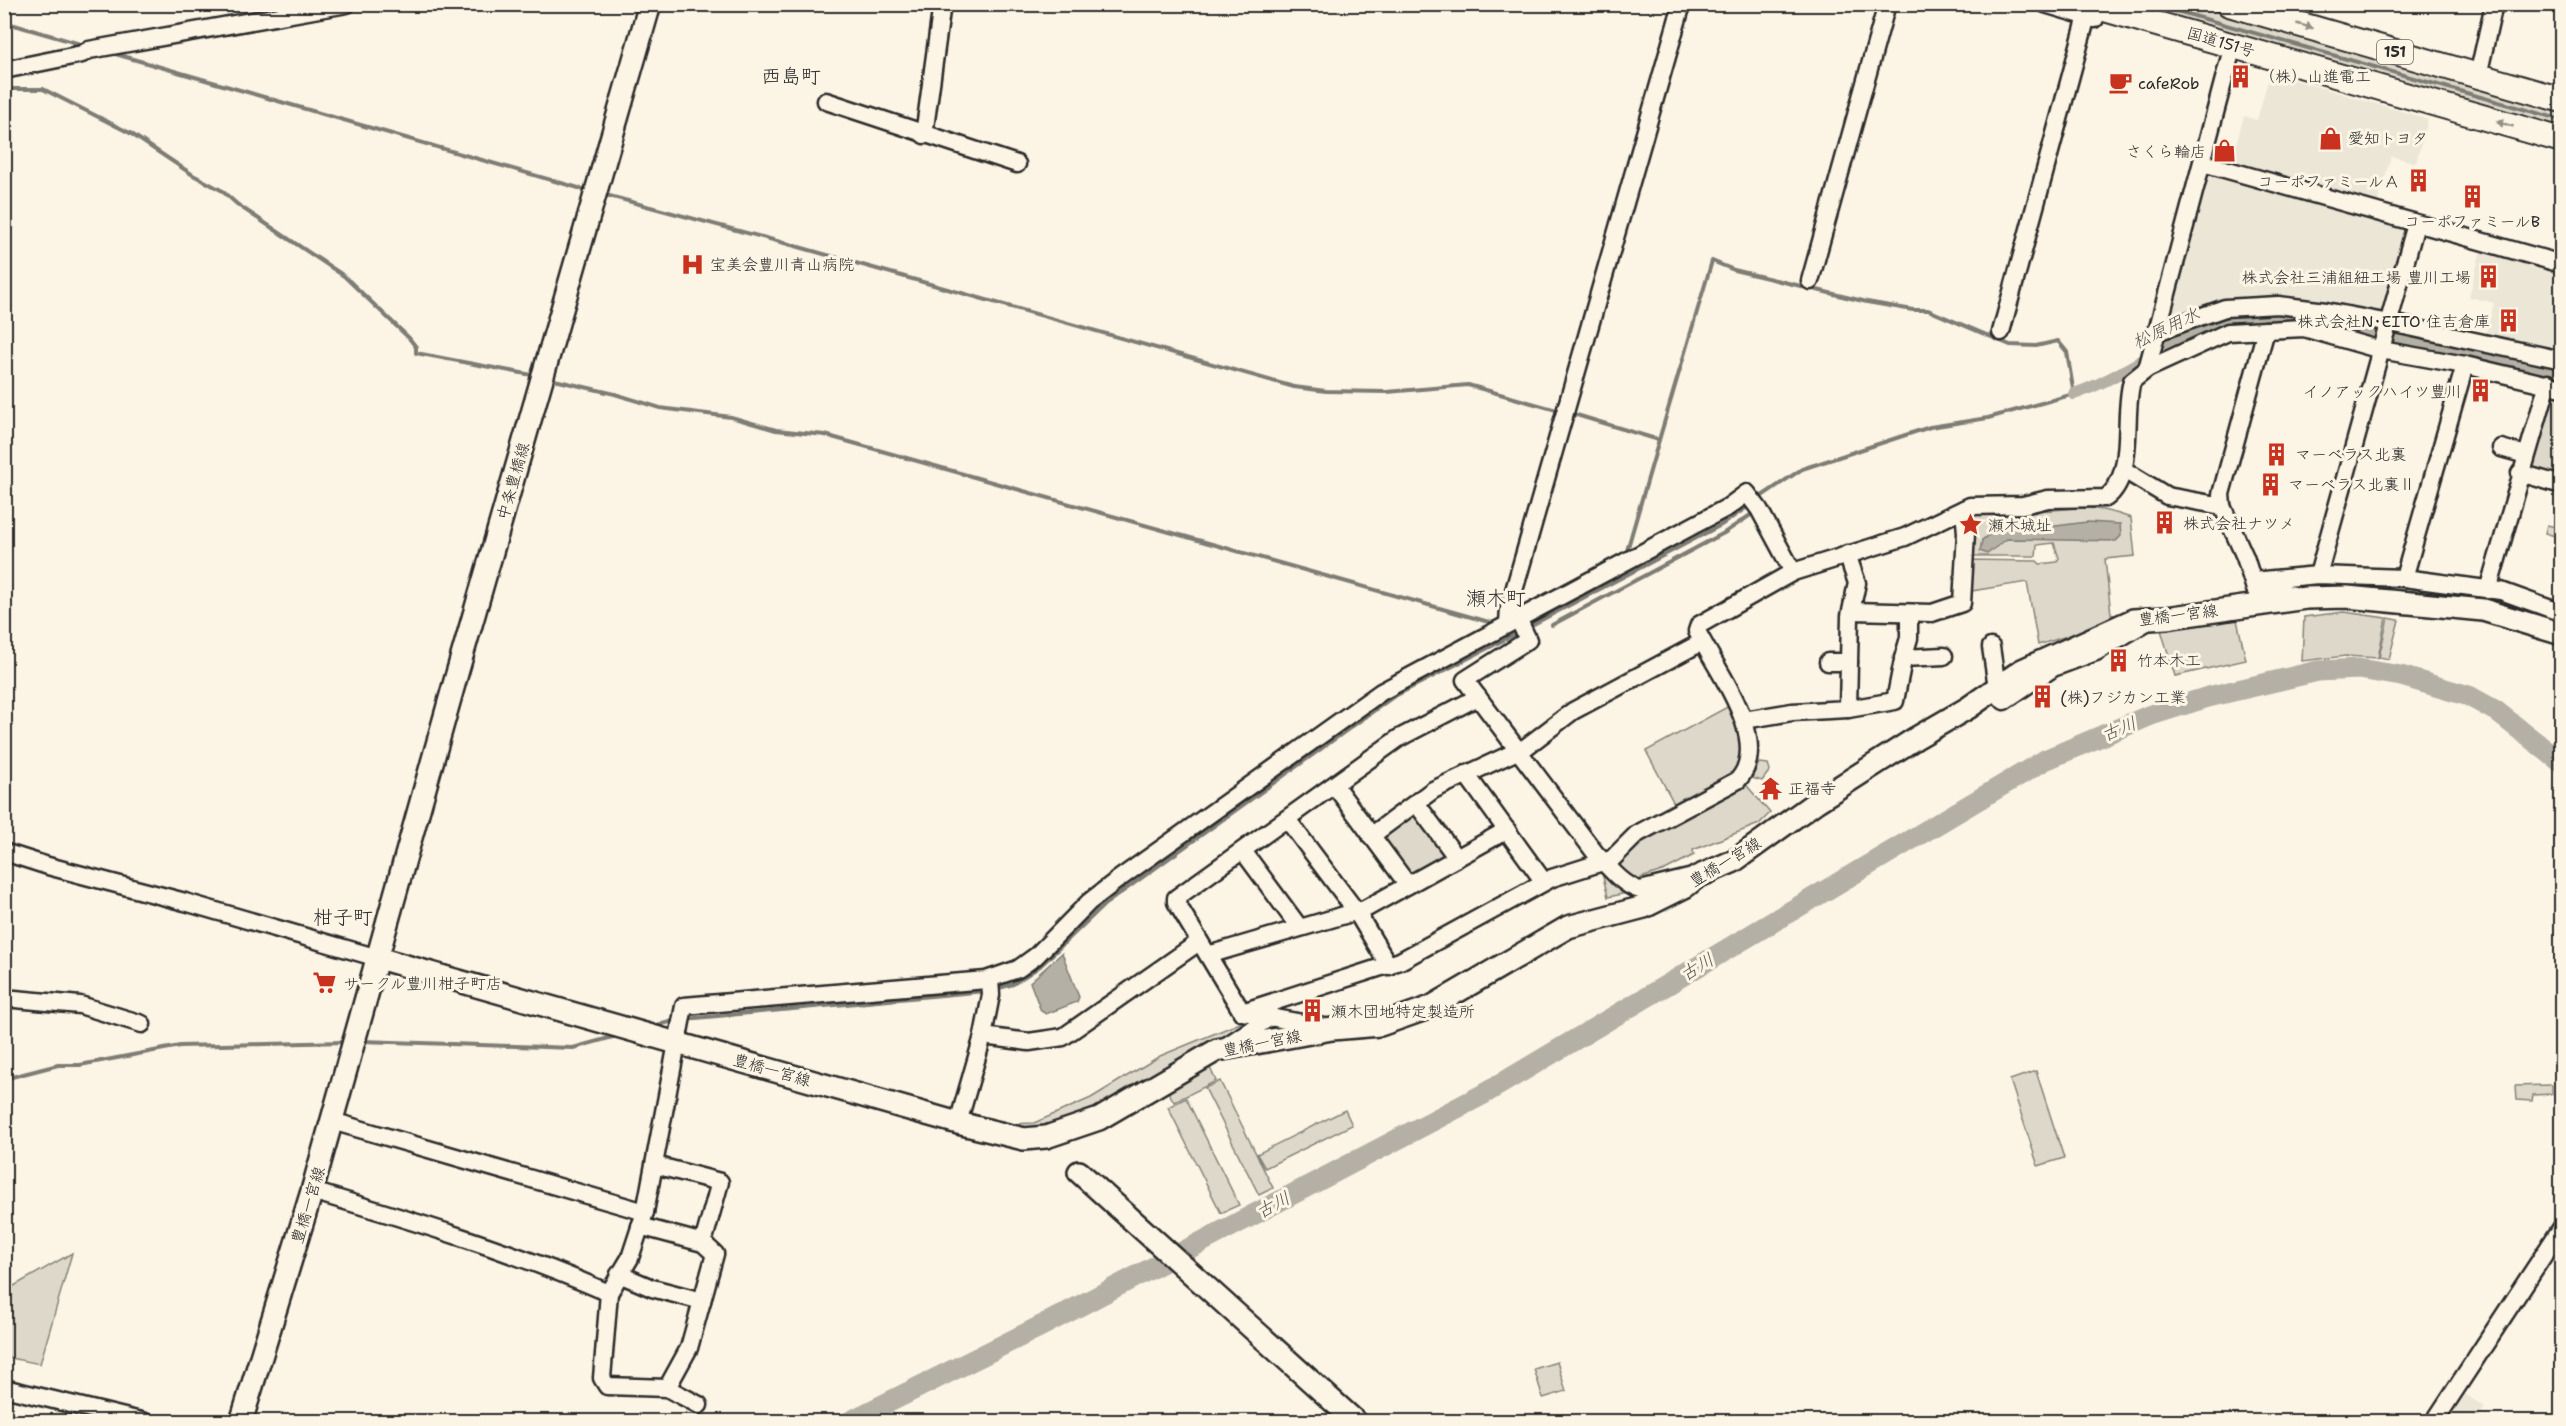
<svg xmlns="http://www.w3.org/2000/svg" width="2566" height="1426" font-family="'Shantell Sans','Klee One',sans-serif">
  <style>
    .built { fill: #ece6d7 }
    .green { fill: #ded8ca; stroke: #84827a; stroke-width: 1.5 }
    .water { fill: #b4b0a5; stroke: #7d7b74; stroke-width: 1.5 }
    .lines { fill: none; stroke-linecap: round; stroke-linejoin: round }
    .stream { stroke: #7d7b74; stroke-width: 4 }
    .canal { stroke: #b4b0a5; stroke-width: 12 }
    .river { stroke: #b4b0a5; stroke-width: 21 }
    .minor-casing { stroke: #2b2b2b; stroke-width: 21 }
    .major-casing { stroke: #2b2b2b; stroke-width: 26 }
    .highway-casing { stroke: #2b2b2b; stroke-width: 28 }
    .minor { stroke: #fcf5e5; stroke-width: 16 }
    .major { stroke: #fcf5e5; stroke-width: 21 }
    .highway { stroke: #fcf5e5; stroke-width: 24 }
    .oneway { fill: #949088 }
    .labels { text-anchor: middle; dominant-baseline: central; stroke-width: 6; stroke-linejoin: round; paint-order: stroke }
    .shield { fill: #fcf5e5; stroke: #6a6863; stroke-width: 1.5 }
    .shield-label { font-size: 15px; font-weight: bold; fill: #2b2b2b }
    .street-label { font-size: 16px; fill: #2b2b2b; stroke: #fcf5e5 }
    .poi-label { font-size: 16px; fill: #2b2b2b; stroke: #fcf5e5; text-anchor: start }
    .water-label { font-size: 18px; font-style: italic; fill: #545350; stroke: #fcf5e5 }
    .quarter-label { font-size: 20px; fill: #2b2b2b; stroke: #fcf5e5 }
  </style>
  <rect width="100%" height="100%" fill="#fcf5e5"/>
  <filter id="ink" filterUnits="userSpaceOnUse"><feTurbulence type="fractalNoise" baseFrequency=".0167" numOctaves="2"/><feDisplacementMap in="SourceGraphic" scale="12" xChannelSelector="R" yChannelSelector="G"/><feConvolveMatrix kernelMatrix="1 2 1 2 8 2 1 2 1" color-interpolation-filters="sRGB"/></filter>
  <g filter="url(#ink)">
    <g class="built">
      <polygon points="2270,73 2428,119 2416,163 2391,156 2377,205 2231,162 2244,116 2257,120"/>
      <polygon points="2211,173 2405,228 2409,234 2382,316 2320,301 2262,297 2226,300 2195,309 2169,323 2165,318 2204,177"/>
      <polygon points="2481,250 2561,272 2561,353 2485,337 2494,303 2469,297"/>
      <polygon points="2463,1393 2485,1407 2477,1421 2444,1422"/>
    </g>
    <g class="green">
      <polygon points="2114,5 2193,5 2561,109 2561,131"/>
      <polygon points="2551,392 2561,395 2561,481 2529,472"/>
      <path d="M 2015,506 C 2041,513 2049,510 2075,508 C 2093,507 2114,512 2131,518 L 2135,556 L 2105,559 L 2111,614 L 2116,616 L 2116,621 L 2038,645 L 2027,582 L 1965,592 L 1966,560 L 2037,561 L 2040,564 L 2057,562 L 2059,558 L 2054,543 L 2037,545 L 2036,556 L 1966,556 L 1968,514 Z"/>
      <polygon points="2547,525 2561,528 2561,538 2545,533"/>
      <polygon points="2344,612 2386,618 2378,658 2346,656 2302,661 2304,617"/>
      <polygon points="2388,618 2399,620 2389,659 2379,657"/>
      <polygon points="2237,620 2246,660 2175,676 2161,630"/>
      <polygon points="1731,705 1741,723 1741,770 1676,807 1646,751"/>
      <polygon points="1759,763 1768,764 1770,770 1762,781 1752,778"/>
      <polygon points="1743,781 1770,813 1759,824 1693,850 1694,855 1665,870 1641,878 1643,883 1638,885 1616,867 1636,840"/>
      <polygon points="1411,813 1420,814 1448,850 1445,860 1414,876 1405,874 1381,842 1382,833"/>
      <polygon points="1601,869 1631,892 1608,897"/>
      <polygon points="1240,1023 1242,1026 1082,1117 1039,1134 966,1116 967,1112 1009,1124 1034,1123 1091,1098 1160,1056"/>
      <polygon points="1206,1059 1216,1081 1174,1102 1164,1084"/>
      <polygon points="2036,1071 2064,1158 2038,1166 2010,1080"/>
      <polygon points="1220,1081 1273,1188 1259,1195 1205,1088"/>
      <polygon points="2552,1085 2552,1094 2533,1095 2532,1101 2516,1100 2515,1086"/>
      <polygon points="1186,1098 1239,1205 1221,1213 1168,1107"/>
      <polygon points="1345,1110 1352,1125 1265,1168 1257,1154"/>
      <polygon points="72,1253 40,1364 5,1357 5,1291"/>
      <polygon points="1557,1362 1566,1391 1543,1398 1534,1369"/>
      <polygon points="630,1416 667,1419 665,1422 582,1421"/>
    </g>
    <g class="water">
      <polygon points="2087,522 2120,524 2121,536 2116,541 2007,539 1987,554 1980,551 1982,540 2002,525 2056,526"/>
      <polygon points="1062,953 1079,997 1077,1002 1046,1014 1041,1011 1030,982"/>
    </g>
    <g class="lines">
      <g class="stream">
        <polyline points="2152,4 2562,120"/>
        <polyline points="4,22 87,46"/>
        <polyline points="112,53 589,191"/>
        <polyline points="4,89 43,89 130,133 193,175 221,190 238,205 344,276 409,338 416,347 416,353 537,376"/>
        <polyline points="602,194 799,247 1294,387 1326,391 1387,392 1468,385 1560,411"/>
        <polyline points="550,379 615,394 660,408 731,417 776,430 825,435 1496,624"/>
        <polyline points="1570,413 1659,440 1712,261 1734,270 1867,302 1913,310 1928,310 2010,345 2036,346 2058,341 2067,352 2074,394 1988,418 1930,427 1802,469 1756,500"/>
        <polyline points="1626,554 1659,440"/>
        <polyline points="1552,625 1724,533 1752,514"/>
        <polyline points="1528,627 1721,525 1750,505"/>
        <polyline points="996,989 1013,984 1040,966 1104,905 1393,697 1519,632"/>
        <polyline points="685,1019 985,991"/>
        <polyline points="650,1027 678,1020"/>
        <polyline points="362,1041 573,1048 620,1035"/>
        <polyline points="4,1079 58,1065 80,1065 180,1046 345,1042"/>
      </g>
      <path class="canal" d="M 2074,394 C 2127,376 2171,336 2226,321 C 2281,307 2343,329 2397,340 C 2452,353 2507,365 2562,377"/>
      <polyline class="river" points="849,1422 1045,1324 1482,1095 2045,760 2151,715 2208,697 2318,671 2359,669 2401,676 2469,696 2496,711 2562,763"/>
      <defs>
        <g id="minor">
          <polyline points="2045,4 2095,19"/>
          <polyline points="4,70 82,54 89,50 347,4"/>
          <polyline points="2478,76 2494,4"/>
          <polyline points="826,101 1017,164"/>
          <polyline points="924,135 942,4"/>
          <polyline points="2203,163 2562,264"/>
          <polyline points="1810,281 1887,4"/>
          <polyline points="2001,332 2087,16"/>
          <polyline points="2154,333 2225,308 2278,305 2326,311 2400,325 2562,360"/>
          <polyline points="2147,369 2233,45"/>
          <polyline points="2501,448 2526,455"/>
          <polyline points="2124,470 2167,496 2222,506 2245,557 2255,589 2294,595"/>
          <polyline points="2520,473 2562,485"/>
          <polyline points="2222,506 2221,494 2266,330"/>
          <polyline points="2318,575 2416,224"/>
          <polyline points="2404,578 2465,365"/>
          <polyline points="2253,581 2318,575 2404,578 2501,591 2562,613"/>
          <polyline points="2488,590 2548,383"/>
          <polyline points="1852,611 1932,613 1962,603 1966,533 1964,509"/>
          <path d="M 1518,618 L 1528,640 L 1465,680 L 1596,854 C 1608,866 1623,886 1640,890 L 1693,877"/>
          <polyline points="1508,623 1509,608 1682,4"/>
          <polyline points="1991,647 1998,694 2004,701 2053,668 2096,652 2150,620"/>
          <polyline points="1903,658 1944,656"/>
          <polyline points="1828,662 1849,662"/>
          <polyline points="1848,709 1895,701 1904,655 1909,638 1909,614"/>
          <polyline points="1744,720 1792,712 1848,709 1850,616 1857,583 1847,554"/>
          <polyline points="1466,774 1544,882"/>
          <polyline points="1335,786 1408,885"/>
          <polyline points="1416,803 1457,858"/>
          <polyline points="1287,819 1356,911 1389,966"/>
          <polyline points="1371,836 1433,790 1526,747 1573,711 1702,642"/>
          <polyline points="1243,851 1299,927"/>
          <polyline points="4,852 48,866 185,902 378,958"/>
          <polyline points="1208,955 1365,909 1507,830"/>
          <polyline points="4,998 80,1005 142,1024"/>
          <path d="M 1242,1012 L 1400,961 L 1552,878 L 1612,859 L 1637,834 L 1738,780 C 1773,741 1715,669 1697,631 L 1699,625 L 1793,572 L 1905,537 L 1970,506 L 2023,505 L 2048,499 L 2106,498 C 2137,474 2122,415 2132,381 L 2147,369 L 2228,332 L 2304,328 L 2381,350 L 2465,365 L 2562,388"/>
          <polyline points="1325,1027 1242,1012 1176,902 1176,898 1399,738 1478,697"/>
          <polyline points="983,1036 1029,1042 1063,1037 1199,942"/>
          <polyline points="1226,1046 1272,1016"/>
          <polyline points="332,1121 645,1212"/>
          <polyline points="958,1123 983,1036 991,995 990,979"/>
          <polyline points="655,1165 720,1182 703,1243"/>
          <path d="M 312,1191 C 413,1221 513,1251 609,1293"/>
          <polyline points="640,1226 703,1243 715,1254 689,1348 667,1388"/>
          <polyline points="619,1274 652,1288 702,1301"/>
          <polyline points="4,1388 145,1422"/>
          <polyline points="699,1405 667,1388 607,1386 602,1378 609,1293 630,1258 645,1212 684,1006 986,980 1018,969 1036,956 1089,902 1116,881 1381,692 1728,507 1747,493 1759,509 1793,572"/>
          <polyline points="2434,1422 2562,1227"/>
        </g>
        <g id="major">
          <polyline points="378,958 958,1123 1024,1139 1046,1137 1099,1119 1217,1050 1332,1029 1380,1025 1431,1007 1568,927 1644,907 1686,886 1697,877 1734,861 1816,802 1916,738 1968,708 2022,670 2133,620 2166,618 2306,598 2347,597 2483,610 2562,634"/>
          <polyline points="1079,1172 1356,1422"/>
          <polyline points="241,1422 312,1191 458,670 650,4"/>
        </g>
        <g id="highway">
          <polyline points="2087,4 2562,140"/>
          <polyline points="2229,4 2562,100"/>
        </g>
      </defs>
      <use href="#minor" class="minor-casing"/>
      <use href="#major" class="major-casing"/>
      <use href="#highway" class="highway-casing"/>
      <use href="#minor" class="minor"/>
      <use href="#major" class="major"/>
      <use href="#highway" class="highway"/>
    </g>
    <defs><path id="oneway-solid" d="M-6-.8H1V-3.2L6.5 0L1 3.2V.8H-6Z" transform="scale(1.5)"/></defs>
    <g class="oneway">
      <use href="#oneway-solid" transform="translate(2305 26) rotate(16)"/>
      <use href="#oneway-solid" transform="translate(2505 124) rotate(-164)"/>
    </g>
  </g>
  <defs>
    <symbol id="building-bare" viewBox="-9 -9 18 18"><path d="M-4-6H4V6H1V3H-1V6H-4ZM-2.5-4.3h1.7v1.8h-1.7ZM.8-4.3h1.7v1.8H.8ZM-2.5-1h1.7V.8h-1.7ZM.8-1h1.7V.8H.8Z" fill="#c8321e" stroke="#fcf5e5" stroke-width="2.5" paint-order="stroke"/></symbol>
    <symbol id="cafe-bare" viewBox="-9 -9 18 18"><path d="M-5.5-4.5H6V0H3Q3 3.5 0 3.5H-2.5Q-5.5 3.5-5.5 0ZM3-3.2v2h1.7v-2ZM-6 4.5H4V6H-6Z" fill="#c8321e" stroke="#fcf5e5" stroke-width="2.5" paint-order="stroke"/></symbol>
    <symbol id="shop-bare" viewBox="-9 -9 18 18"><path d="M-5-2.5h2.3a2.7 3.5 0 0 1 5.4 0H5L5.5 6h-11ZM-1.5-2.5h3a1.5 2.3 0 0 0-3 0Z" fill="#c8321e" stroke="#fcf5e5" stroke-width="2.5" paint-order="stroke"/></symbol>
    <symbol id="hospital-bare" viewBox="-9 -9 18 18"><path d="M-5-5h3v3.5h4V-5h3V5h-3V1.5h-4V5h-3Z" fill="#c8321e" stroke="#fcf5e5" stroke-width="2.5" paint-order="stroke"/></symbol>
    <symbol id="sight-bare" viewBox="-9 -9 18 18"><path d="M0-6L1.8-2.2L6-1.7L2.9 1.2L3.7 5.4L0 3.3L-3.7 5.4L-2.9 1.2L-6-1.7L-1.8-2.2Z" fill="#c8321e" stroke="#fcf5e5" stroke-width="2.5" paint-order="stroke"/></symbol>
    <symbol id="temple-bare" viewBox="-9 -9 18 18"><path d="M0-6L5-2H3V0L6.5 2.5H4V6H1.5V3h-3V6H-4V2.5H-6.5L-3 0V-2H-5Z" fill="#c8321e" stroke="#fcf5e5" stroke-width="2.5" paint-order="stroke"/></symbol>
    <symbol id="supermarket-bare" viewBox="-9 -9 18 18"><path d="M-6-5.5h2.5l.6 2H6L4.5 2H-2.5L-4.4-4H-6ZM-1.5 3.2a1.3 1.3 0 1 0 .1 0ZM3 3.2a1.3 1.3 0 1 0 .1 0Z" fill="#c8321e" stroke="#fcf5e5" stroke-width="2.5" paint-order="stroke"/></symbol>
  </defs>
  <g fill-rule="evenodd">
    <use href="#building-bare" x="2224" y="60" width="33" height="33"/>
    <use href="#cafe-bare" x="2104" y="66" width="33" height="33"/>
    <use href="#shop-bare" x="2314" y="122" width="33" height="33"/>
    <use href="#shop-bare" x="2208" y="134" width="33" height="33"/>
    <use href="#building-bare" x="2402" y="164" width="33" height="33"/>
    <use href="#building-bare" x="2456" y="180" width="33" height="33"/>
    <use href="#hospital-bare" x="676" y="248" width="33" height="33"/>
    <use href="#building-bare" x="2472" y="260" width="33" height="33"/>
    <use href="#building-bare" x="2492" y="304" width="33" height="33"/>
    <use href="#building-bare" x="2464" y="374" width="33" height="33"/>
    <use href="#building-bare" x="2260" y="438" width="33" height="33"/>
    <use href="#building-bare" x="2254" y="468" width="33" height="33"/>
    <use href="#building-bare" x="2148" y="506" width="33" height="33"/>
    <use href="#sight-bare" x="1954" y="508" width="33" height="33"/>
    <use href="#building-bare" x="2102" y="644" width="33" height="33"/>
    <use href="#building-bare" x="2026" y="680" width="33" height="33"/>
    <use href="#temple-bare" x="1754" y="772" width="33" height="33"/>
    <use href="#supermarket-bare" x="308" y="966" width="33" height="33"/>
    <use href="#building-bare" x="1296" y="994" width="33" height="33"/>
  </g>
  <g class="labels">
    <rect class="shield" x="2377" y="40" width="36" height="24" rx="4.5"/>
    <g class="shield-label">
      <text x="2395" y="52">151</text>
    </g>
    <g class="street-label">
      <text transform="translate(2221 42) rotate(16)">国道151号</text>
      <text transform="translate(513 481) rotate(-74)">中条豊橋線</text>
      <text transform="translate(2178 615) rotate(-7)">豊橋一宮線</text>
      <text transform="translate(1725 862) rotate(-31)">豊橋一宮線</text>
      <text transform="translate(1262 1043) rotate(-11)">豊橋一宮線</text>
      <text transform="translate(772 1070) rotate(16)">豊橋一宮線</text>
      <text transform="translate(308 1205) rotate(-73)">豊橋一宮線</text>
    </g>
    <g class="poi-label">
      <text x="2259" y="76">（株）山進電工</text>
      <text x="2138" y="83">cafeRob</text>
      <text x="2348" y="138">愛知トヨタ</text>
      <text x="2206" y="151" text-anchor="end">さくら輪店</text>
      <text x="2400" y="181" text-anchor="end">コーポファミールＡ</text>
      <text x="2472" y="221" text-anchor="middle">コーポファミールB</text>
      <text x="710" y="264">宝美会豊川青山病院</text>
      <text x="2471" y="277" text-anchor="end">株式会社三浦組紐工場 豊川工場</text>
      <text x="2490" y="321" text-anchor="end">株式会社N･EITO 住吉倉庫</text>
      <text x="2462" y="391" text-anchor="end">イノアックハイツ豊川</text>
      <text x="2295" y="454">マーベラス北裏</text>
      <text x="2288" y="484">マーベラス北裏Ⅱ</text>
      <text x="2183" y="523">株式会社ナツメ</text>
      <text x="1988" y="525">瀬木城址</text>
      <text x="2137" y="660">竹本木工</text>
      <text x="2060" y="697">(株)フジカン工業</text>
      <text x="1788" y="788">正福寺</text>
      <text x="343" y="983">サークル豊川柑子町店</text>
      <text x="1331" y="1011">瀬木団地特定製造所</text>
    </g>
    <g class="water-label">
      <text transform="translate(2166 328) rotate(-25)">松原用水</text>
      <text transform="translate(2119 729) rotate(-22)">古川</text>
      <text transform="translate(1697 967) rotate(-31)">古川</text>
      <text transform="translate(1273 1205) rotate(-28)">古川</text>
    </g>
    <g class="quarter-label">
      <text x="791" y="76">西島町</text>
      <text x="1496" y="598">瀬木町</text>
      <text x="343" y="917">柑子町</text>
    </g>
  </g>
  <rect width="2566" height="1426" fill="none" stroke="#fcf5e5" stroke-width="24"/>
  <rect x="12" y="12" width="2542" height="1402" fill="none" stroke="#2b2b2b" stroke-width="2" filter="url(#ink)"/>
</svg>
